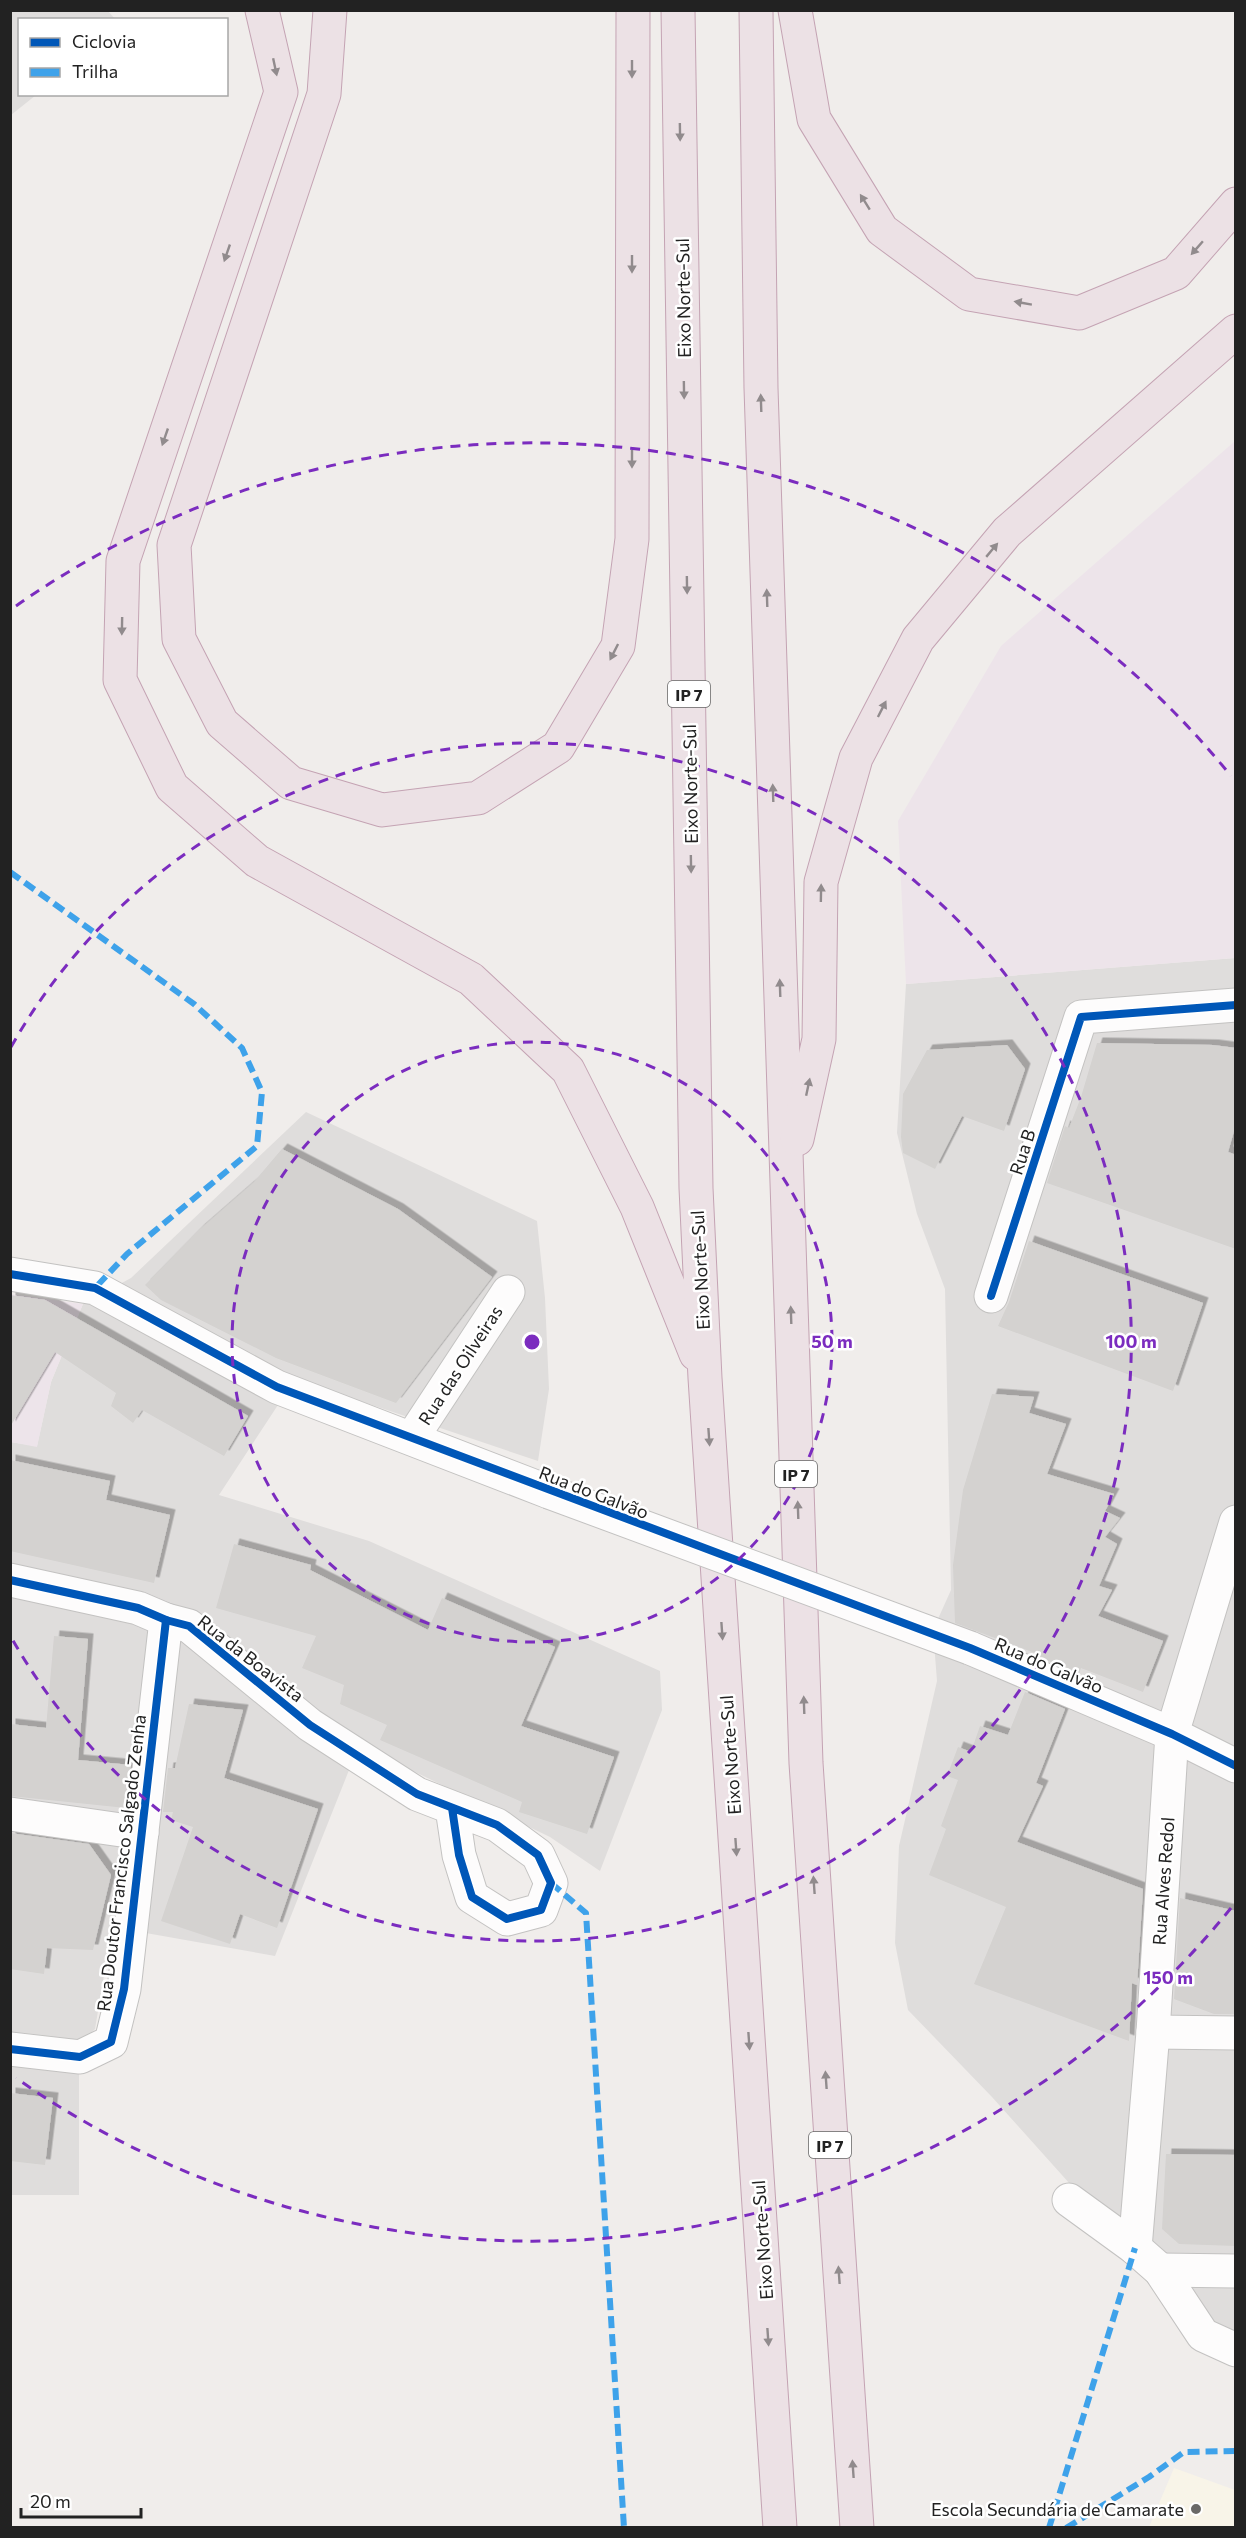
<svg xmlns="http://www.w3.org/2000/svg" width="1246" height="2538" font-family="Commissioner,sans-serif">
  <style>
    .residential { fill: #dfdddc }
    .industrial { fill: #ede4ea }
    .education { fill: #f8f4e8 }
    .building { fill: #d4d2d0; filter: url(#shadow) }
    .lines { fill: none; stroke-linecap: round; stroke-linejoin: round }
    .street-casing { stroke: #c3c2c1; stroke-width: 35 }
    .highway-casing { stroke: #c4a3b3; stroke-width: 35 }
    .street { stroke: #fdfcfc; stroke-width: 33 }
    .highway { stroke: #ece1e5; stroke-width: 33 }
    .street-bridge-casing { stroke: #c3c2c1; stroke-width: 35; stroke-linecap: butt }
    .street-bridge { stroke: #fdfcfc; stroke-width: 33 }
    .quiet { stroke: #3ea2ea; stroke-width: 6; stroke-dasharray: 12 6; stroke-linecap: butt }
    .cycleway-casing { stroke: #fff; stroke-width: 11 }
    .cycleway { stroke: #0057b8; stroke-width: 8 }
    .oneway { fill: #918b8d }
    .ring { fill: none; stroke: #7b2cbf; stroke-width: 3; stroke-dasharray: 10 8 }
    .poi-dot { fill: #6a6968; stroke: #fff; stroke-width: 2 }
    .labels { text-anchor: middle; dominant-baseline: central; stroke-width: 5; stroke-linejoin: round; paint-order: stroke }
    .shield { fill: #fff; stroke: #646464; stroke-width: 1.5 }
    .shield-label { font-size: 16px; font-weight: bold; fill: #222 }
    .street-label { font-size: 18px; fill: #222; stroke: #fff }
    .poi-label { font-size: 18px; fill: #222; stroke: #fff; text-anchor: end }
    .centre { fill: #7b2cbf; stroke: #fff; stroke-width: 3 }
    .ring-label { font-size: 18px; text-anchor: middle; font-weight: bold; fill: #7b2cbf; stroke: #fff; stroke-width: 5; stroke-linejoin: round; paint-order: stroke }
  </style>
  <defs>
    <filter id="shadow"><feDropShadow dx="5.5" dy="-5.5" stdDeviation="0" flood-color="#0004"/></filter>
  </defs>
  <rect width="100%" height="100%" fill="#f0edeb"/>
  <g class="residential">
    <polygon points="11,10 108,11 115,19 20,20 20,94 36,95 11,115"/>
    <polygon points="1235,958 1235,2346 1200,2329 992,2097 908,2010 895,1943 899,1846 937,1681 933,1630 951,1590 945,1289 917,1214 897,1133 906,984"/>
    <polygon points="306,1112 537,1221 545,1298 549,1389 538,1461 295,1379 219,1495 369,1541 660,1671 662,1710 600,1871 550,1837 359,1745 275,1956 112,1927 95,2029 79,2046 79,2195 11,2195 10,1442 37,1446 51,1382 83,1304 131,1278"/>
  </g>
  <g class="industrial">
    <polygon points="1235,441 1235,958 906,984 898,821 1001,646"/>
    <polygon points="10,1294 83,1304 51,1382 37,1447 11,1442"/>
  </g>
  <polygon class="education" points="1174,2468 1235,2490 1235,2527 1149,2527"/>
  <g class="building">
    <polygon points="1097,1043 1213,1045 1236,1048 1236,1124 1228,1152 1236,1155 1236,1249 1047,1183 1065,1126 1069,1128 1081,1097"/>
    <polygon points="1007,1045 1025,1069 1004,1131 962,1116 935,1169 903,1153 901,1137 903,1094 927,1050"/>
    <polygon points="282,1149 398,1209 492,1277 396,1403 276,1358 161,1300 145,1285 199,1230 254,1182"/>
    <polygon points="1029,1241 1203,1303 1173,1391 998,1326 1009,1302"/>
    <polygon points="10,1295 45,1300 248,1416 224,1456 142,1410 133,1423 111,1406 116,1393 55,1352 10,1427"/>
    <polygon points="992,1394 1034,1397 1029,1413 1066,1424 1047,1474 1114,1494 1105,1511 1120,1518 1105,1537 1117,1544 1099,1586 1112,1590 1098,1616 1163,1641 1143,1692 1081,1668 1079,1674 1039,1657 1040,1655 955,1623 953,1565 963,1490"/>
    <polygon points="10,1460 110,1481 106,1500 170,1515 154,1583 10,1551"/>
    <polygon points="234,1544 311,1565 310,1570 428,1630 442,1598 555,1647 521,1726 614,1757 587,1834 519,1812 522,1802 380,1740 387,1725 340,1704 344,1685 302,1668 316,1636 216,1608"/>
    <polygon points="54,1636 88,1639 78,1760 131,1765 126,1808 10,1796 10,1724 46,1728"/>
    <polygon points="1025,1692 1065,1709 1036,1783 1043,1786 1017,1842 1143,1889 1137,1985 1132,1983 1129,2041 974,1984 1006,1907 929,1875 946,1829 941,1826 958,1780 947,1776 958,1747 971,1752 980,1726 1008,1735"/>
    <polygon points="189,1704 243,1710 224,1778 318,1809 277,1928 240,1914 230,1944 161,1921 193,1827 171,1820 173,1812 163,1812 168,1768 175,1768"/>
    <polygon points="10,1833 89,1844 111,1875 93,1950 47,1948 44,1974 10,1969"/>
    <polygon points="1180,1898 1236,1911 1236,2014 1214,2014 1174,1999"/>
    <polygon points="10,2093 53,2098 45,2165 10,2161"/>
    <polygon points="1166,2154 1236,2155 1236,2246 1179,2244 1162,2229"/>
  </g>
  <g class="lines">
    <defs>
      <g id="street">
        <polyline points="10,1274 95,1288 277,1387 549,1492"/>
        <polyline points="991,1296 1081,1017 1236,1005"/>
        <polyline points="412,1438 508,1292"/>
        <polyline points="10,1580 138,1608 166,1620 189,1626 310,1725 417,1794 497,1825 538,1855 551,1883 541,1910 507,1919 472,1897 459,1855 452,1808"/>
        <polyline points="970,1648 1172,1734 1236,1766"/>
        <polyline points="10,1814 142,1833"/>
        <polyline points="1153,2032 1236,2033"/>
        <polyline points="10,2049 80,2057 111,2042 124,1989 166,1620"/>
        <polyline points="1069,2200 1135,2248 1160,2270 1203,2335 1236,2350"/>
        <polyline points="1135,2248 1153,2032 1172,1734 1236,1522"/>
        <polyline points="1160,2270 1236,2271"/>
      </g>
      <g id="highway">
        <polyline points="262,10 281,92 123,561 120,680 172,787 257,861 471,979 568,1070 637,1207 696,1354"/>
        <polyline points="330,10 324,94 174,545 179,639 222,723 291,783 382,810 478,798 558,747 618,646 632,539 633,10"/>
        <polyline points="678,10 696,1188 705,1378 780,2528"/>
        <polyline points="756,10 761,388 806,1763 857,2528"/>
        <polyline points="795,10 814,119 882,230 969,294 1079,313 1176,273 1236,204"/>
        <polyline points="797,1139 819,1039 821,882 856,758 918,639 1007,532 1236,331"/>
      </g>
    </defs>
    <use href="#street" class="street-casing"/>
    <use href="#highway" class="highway-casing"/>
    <use href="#street" class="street"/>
    <use href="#highway" class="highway"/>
    <defs>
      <polyline id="street-bridge" points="549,1492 970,1648"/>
    </defs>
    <use href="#street-bridge" class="street-bridge-casing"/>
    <use href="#street-bridge" class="street-bridge"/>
    <g class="quiet">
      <polyline points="10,872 194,1004 242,1048 262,1092 257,1146 127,1254 95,1288"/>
      <polyline points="551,1883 586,1913 624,2528"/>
      <polyline points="1049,2528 1135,2248"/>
      <polyline points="1066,2528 1149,2477 1184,2452 1236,2451"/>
    </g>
    <defs>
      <g id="cycleway">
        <polyline points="10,1274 95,1288 277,1387 970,1648 1172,1734 1236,1766"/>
        <polyline points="991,1296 1081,1017 1236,1005"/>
        <polyline points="10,1580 138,1608 166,1620 189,1626 310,1725 417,1794 497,1825 538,1855 551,1883 541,1910 507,1919 472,1897 459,1855 452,1808"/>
        <polyline points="10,2049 80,2057 111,2042 124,1989 166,1620"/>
      </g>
    </defs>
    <use href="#cycleway" class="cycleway-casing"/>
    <use href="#cycleway" class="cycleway"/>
  </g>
  <defs><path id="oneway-solid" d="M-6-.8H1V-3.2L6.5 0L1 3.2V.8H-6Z" transform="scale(1.5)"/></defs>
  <g class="oneway">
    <use href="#oneway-solid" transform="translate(275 67) rotate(78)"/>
    <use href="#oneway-solid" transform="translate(632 69) rotate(90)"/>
    <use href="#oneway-solid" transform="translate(680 132) rotate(89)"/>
    <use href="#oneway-solid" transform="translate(865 202) rotate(-122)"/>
    <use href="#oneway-solid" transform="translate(1197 248) rotate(131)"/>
    <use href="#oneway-solid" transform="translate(227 253) rotate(109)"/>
    <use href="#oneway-solid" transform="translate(632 264) rotate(90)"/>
    <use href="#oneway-solid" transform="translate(1023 303) rotate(-170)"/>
    <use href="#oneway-solid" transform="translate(684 390) rotate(89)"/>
    <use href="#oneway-solid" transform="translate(761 403) rotate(-92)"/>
    <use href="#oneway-solid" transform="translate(165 437) rotate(109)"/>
    <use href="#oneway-solid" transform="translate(632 459) rotate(90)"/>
    <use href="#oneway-solid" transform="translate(992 550) rotate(-50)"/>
    <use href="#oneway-solid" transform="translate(687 585) rotate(89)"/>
    <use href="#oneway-solid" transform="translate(767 598) rotate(-92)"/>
    <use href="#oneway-solid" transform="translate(122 626) rotate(91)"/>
    <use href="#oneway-solid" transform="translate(614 652) rotate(117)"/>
    <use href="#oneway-solid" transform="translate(882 709) rotate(-63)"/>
    <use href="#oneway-solid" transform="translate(773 793) rotate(-92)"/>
    <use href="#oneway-solid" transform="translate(691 864) rotate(89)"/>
    <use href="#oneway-solid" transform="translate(821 893) rotate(-89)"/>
    <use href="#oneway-solid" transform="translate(780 988) rotate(-92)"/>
    <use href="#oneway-solid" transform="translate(808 1087) rotate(-78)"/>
    <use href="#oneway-solid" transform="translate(791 1315) rotate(-92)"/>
    <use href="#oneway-solid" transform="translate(709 1437) rotate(86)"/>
    <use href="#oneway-solid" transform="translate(798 1510) rotate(-92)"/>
    <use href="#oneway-solid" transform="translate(722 1631) rotate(86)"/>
    <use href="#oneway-solid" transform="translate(804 1705) rotate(-92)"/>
    <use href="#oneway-solid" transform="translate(736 1847) rotate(86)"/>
    <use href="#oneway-solid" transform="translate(814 1885) rotate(-94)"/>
    <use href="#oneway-solid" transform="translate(749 2041) rotate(86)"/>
    <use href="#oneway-solid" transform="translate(826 2080) rotate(-94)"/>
    <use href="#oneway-solid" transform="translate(839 2275) rotate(-94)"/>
    <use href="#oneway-solid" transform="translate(768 2337) rotate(86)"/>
    <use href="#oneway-solid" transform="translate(853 2469) rotate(-94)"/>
  </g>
  <g class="ring">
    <circle cx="532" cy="1342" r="300"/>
    <path d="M11 1047A599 599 0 1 1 11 1637"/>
    <path d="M1231 1908A899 899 0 0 1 16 2078M16 606A899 899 0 0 1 1231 776"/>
  </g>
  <circle class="poi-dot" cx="1196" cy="2509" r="6"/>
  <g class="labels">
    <g class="shield">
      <rect x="668" y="681" width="42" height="26" rx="4.5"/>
      <rect x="775" y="1461" width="42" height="26" rx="4.5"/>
      <rect x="809" y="2132" width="42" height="26" rx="4.5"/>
    </g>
    <g class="shield-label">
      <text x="689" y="694">IP 7</text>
      <text x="796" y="1474">IP 7</text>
      <text x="830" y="2145">IP 7</text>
    </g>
    <g class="street-label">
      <text transform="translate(683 298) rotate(-91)">Eixo Norte-Sul</text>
      <text transform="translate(690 784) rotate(-91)">Eixo Norte-Sul</text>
      <text transform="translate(1022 1152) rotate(-72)">Rua B</text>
      <text transform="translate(700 1270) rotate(-93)">Eixo Norte-Sul</text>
      <text transform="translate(460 1365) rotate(-57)">Rua das Oilveiras</text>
      <text transform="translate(594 1492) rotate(21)">Rua do Galvão</text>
      <text transform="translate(251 1658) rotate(38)">Rua da Boavista</text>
      <text transform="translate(1049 1665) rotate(23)">Rua do Galvão</text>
      <text transform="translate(730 1755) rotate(-94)">Eixo Norte-Sul</text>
      <text transform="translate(121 1863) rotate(-83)">Rua Doutor Francisco Salgado Zenha</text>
      <text transform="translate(1163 1881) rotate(-86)">Rua Alves Redol</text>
      <text transform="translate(762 2240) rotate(-94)">Eixo Norte-Sul</text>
    </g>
    <g class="poi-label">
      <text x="1184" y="2509">Escola Secundária de Camarate</text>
    </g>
  </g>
  <circle cx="532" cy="1342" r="9" class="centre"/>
  <g class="ring-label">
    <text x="832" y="1348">50 m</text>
    <text x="1131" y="1348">100 m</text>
    <text x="1168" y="1984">150 m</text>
  </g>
  <rect width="1246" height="2538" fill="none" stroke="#222222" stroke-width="24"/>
  <rect x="18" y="18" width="210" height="78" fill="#ffffff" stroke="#a7a7a7" stroke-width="1.5"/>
  <rect x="30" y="38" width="30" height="9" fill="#0057b8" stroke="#a7a7a7" stroke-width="1.5"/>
  <text x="72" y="48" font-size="18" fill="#222222">Ciclovia</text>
  <rect x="30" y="68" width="30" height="9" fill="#3ea2ea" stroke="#a7a7a7" stroke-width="1.5"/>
  <text x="72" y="78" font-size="18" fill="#222222">Trilha</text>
  <path d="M21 2508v9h120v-9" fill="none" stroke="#222222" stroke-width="3"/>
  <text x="30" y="2508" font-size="18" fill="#222222" stroke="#ffffff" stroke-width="4.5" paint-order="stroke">20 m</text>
</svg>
